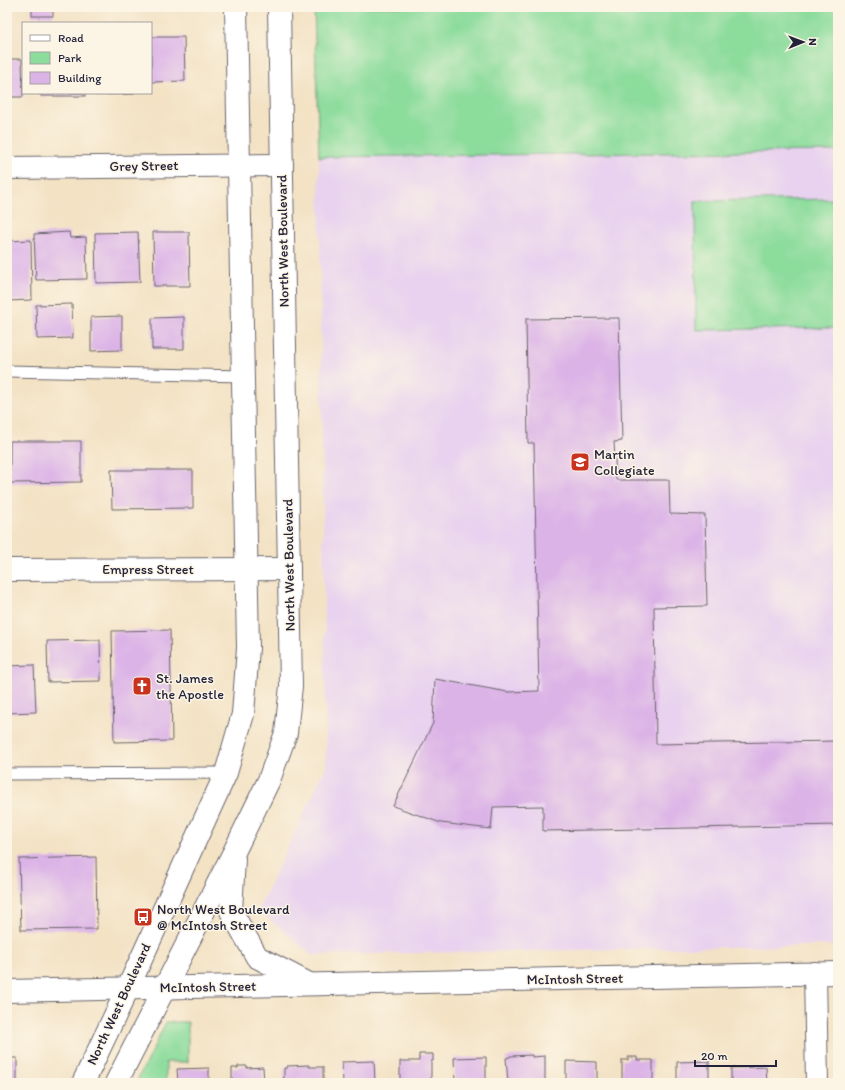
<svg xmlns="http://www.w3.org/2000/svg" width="845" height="1090" font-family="Itim,sans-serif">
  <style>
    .built { fill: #e8d2ef }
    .green { fill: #8cdc9c; stroke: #577f6c }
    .building { fill: #dbb3e7 }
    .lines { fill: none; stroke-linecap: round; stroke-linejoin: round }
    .lane-casing { stroke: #6b656b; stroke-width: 13 }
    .street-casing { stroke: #6b656b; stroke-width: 24 }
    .lane { stroke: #fff; stroke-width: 11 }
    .street { stroke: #fff; stroke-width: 22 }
    .labels { text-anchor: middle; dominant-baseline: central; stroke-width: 3; stroke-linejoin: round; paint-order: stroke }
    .street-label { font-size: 14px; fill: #22223b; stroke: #fcf5e5 }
    .poi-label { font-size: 14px; fill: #22223b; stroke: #fcf5e5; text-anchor: start }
  </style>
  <rect width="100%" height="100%" fill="#fcf5e5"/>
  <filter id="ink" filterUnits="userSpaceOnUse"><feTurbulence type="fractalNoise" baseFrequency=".025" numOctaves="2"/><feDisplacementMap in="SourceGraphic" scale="8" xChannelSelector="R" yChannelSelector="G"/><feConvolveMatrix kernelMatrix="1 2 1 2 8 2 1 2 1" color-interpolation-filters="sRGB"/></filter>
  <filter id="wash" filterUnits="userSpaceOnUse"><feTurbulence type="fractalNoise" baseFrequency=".012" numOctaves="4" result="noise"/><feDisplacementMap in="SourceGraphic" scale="16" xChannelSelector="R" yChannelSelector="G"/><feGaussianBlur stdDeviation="0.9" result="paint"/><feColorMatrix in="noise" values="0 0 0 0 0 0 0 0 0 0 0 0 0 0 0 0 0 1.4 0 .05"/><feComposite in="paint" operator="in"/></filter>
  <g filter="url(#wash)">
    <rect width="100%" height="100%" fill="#f3e2c4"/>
    <polygon class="built" points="838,151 838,945 312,955 258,910 326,767 319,157"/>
    <g class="green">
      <polygon points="314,7 838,7 838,151 319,157"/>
      <polygon points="838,199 838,328 696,330 695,201"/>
      <polygon points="166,1022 188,1022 188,1062 166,1062 166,1083 136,1083"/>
    </g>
    <g id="blocks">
      <g class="building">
        <rect x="32" y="7" width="21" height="9"/>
        <polygon points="151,37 184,37 185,81 151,82"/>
        <polygon points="7,59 22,59 23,97 7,97"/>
        <rect x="41" y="93" width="44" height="3"/>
        <polygon points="95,93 134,93 134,94 95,95"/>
        <polygon points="69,232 70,238 86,237 87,279 36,280 34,234"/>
        <polygon points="138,232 140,282 96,283 95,233"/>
        <polygon points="153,232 189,232 190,286 154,286"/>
        <polygon points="31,240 32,300 7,301 7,241"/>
        <polygon points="72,304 73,338 37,339 36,305"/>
        <polygon points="122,316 122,350 91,351 91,317"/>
        <polygon points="184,317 184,349 152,349 152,318"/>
        <polygon points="619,318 622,441 614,442 616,480 669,480 670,514 705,515 707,606 654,607 656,744 838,741 838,825 543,831 543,806 493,807 491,829 441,823 393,806 433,723 435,679 508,692 539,691 534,443 528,443 526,319"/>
        <polygon points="10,441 81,441 81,482 10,483"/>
        <polygon points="111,470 193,470 193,508 112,509"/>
        <polygon points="170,630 172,741 114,742 112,631"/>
        <polygon points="100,640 101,681 48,682 47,641"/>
        <polygon points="34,665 36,712 7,713 7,666"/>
        <polygon points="96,857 97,929 21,930 19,859"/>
        <polygon points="419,1054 433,1054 433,1061 431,1061 431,1083 400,1083 400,1061 419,1061"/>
        <polygon points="532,1055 532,1057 545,1056 545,1083 508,1083 506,1058 510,1057 510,1056"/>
        <polygon points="486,1057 486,1083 455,1083 454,1058"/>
        <polygon points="628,1057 637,1057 637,1060 653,1060 653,1083 622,1083 622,1060 628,1060"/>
        <rect x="7" y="1058" width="10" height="25"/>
        <polygon points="374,1061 375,1083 343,1083 342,1062"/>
        <polygon points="566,1061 597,1062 597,1083 566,1083"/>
        <polygon points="709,1061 709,1083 677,1083 677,1062"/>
        <polygon points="309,1065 309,1067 323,1067 323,1083 284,1083 284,1068 287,1068 287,1066"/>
        <polygon points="238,1066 247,1066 247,1068 263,1067 264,1083 232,1083 232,1068 238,1068"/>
        <polygon points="766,1067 767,1083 731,1083 731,1068"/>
        <polygon points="209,1068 209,1083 178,1083 177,1069"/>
      </g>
    </g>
  </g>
  <g filter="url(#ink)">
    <use href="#blocks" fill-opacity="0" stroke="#6b656b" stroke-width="1"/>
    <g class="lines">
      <defs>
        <g id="lane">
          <polyline points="7,371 243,376"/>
          <polyline points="7,774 226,773"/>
        </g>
        <g id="street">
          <polyline points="7,168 282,165"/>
          <polyline points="7,570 289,569"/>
          <polyline points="234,859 231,911 257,957 309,984"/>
          <polyline points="815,973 817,1083"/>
          <polyline points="7,991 838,973"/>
          <polyline points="83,1083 128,988 226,773 243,714 248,648 236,7"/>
          <polyline points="116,1083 234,852 269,780 286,733 291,686 279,7"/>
        </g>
      </defs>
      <use href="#lane" class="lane-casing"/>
      <use href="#street" class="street-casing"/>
      <use href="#lane" class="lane"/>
      <use href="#street" class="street"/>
    </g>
  </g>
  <defs>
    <symbol id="school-square" viewBox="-11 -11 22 22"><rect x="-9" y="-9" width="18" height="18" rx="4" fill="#c8321e" stroke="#fcf5e5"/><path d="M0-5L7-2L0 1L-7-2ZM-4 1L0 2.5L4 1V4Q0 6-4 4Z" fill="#fff"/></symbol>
    <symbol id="church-square" viewBox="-11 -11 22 22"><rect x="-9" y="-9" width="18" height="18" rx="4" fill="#c8321e" stroke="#fcf5e5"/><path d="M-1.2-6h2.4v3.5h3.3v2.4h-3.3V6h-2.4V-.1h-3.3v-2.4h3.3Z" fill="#fff"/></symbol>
    <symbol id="bus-square" viewBox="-11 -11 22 22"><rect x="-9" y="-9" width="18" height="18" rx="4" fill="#c8321e" stroke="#fcf5e5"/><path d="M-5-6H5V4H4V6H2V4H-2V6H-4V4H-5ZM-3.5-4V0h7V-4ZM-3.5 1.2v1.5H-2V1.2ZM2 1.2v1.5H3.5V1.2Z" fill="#fff"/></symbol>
  </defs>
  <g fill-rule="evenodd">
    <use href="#school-square" x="569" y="451" width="22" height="22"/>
    <use href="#church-square" x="131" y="675" width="22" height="22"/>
    <use href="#bus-square" x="132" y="906" width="22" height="22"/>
  </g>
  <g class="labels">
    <g class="street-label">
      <text transform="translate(144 166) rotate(-1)">Grey Street</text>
      <text transform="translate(283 241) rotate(-91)">North West Boulevard</text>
      <text transform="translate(289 565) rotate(-91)">North West Boulevard</text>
      <text x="148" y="569">Empress Street</text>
      <text transform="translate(575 979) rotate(-1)">McIntosh Street</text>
      <text transform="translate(208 987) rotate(-1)">McIntosh Street</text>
      <text transform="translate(119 1004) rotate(-65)">North West Boulevard</text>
    </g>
    <g class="poi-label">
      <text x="594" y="454">Martin<tspan x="594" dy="16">Collegiate</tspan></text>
      <text x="156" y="678">St. James<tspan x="156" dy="16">the Apostle</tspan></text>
      <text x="157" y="909">North West Boulevard<tspan x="157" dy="16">@ McIntosh Street</tspan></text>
    </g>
  </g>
  <rect width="845" height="1090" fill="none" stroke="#fcf5e5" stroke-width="24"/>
  <rect x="22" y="22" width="130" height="72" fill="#fcf5e5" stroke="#a5a1a1"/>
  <rect x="30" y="35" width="20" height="6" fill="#ffffff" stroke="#a5a1a1"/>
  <text x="58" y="42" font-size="12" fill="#22223b">Road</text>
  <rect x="30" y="52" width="20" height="12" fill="#8cdc9c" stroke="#a5a1a1"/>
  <text x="58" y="62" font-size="12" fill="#22223b">Park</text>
  <rect x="30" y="72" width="20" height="12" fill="#dbb3e7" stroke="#a5a1a1"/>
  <text x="58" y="82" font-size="12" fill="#22223b">Building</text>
  <g transform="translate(803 42) rotate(89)" stroke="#fcf5e5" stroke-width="3" paint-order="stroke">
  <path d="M0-3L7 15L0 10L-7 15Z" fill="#22223b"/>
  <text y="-6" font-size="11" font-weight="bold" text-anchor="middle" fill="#22223b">N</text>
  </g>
  <path d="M695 1060v6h81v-6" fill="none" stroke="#22223b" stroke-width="2"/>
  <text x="701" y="1060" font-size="12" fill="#22223b" stroke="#fcf5e5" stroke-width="3" paint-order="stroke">20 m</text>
</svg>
